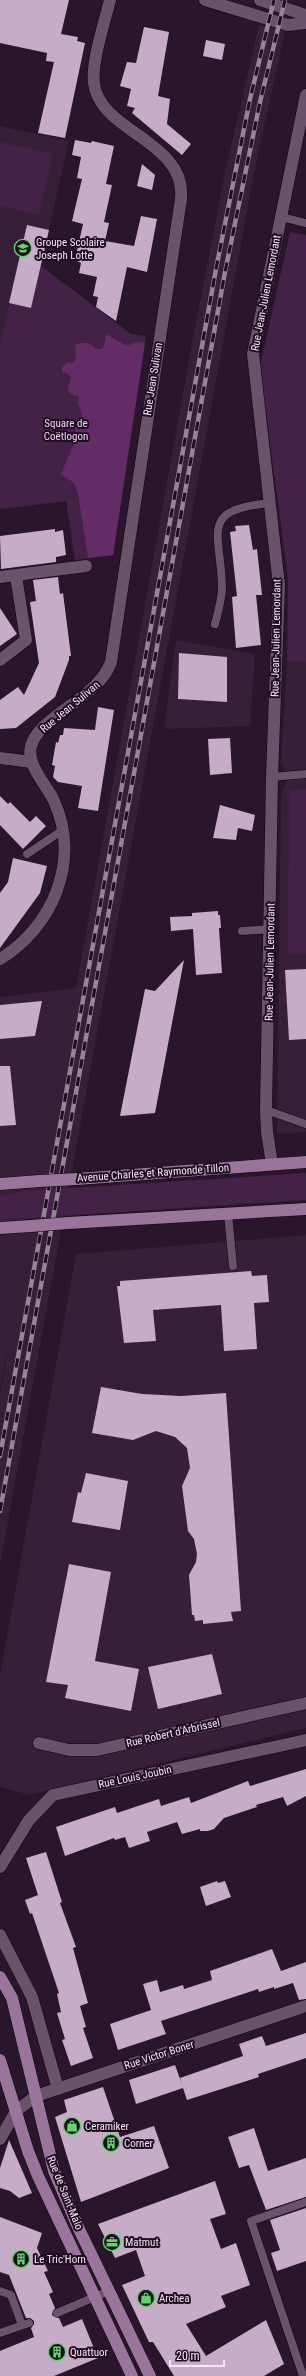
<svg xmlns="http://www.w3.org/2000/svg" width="306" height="2376" font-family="'Roboto Condensed',sans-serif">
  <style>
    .built { fill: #371f38 }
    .green { fill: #442146 }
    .forest { fill: #642c67 }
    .building { fill: #c6acc6 }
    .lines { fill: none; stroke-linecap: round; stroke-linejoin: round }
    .service-casing { stroke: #110212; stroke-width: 9 }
    .minor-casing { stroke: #110212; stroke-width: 13 }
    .tertiary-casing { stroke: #110212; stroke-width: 13 }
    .primary-casing { stroke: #110212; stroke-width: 13 }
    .service { stroke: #6a536a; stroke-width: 8 }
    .minor { stroke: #6a536a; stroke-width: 12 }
    .tertiary { stroke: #6a536a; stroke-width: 12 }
    .primary { stroke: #9b749c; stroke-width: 12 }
    .rail-casing { stroke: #958596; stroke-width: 4.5 }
    .rail { stroke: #1f0d20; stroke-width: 3; stroke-dasharray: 9; stroke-linecap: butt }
    .primary-bridge-casing { stroke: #110212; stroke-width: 13; stroke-linecap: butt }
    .primary-bridge { stroke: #9b749c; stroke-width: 12 }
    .labels { text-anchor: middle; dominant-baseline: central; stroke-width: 4; stroke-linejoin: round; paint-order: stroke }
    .poi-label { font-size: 11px; fill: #f4e7f5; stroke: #1f0d20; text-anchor: start }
    .street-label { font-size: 11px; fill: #f4e7f5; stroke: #1f0d20 }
    .park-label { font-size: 11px; fill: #f5d4f6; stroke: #1f0d20 }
  </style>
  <rect width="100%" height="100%" fill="#29162a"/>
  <g class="built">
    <polygon points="259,25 285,31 254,173 0,1565 0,1394 12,1327 0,1388 0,997 76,988 192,343 226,167"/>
    <polygon points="0,126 69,141 12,391 0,398"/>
    <polygon points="176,640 255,654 250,726 164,729"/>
    <polygon points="287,661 306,662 306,1132 277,1134 281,795 288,776 281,762"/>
    <polygon points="306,1235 306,1728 29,1795 0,1787 0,1675 76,1254"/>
  </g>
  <g class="green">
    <polygon points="0,142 53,154 39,215 0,206"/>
    <polygon points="290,232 306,235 306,662 287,661 288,579 260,367"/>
    <polygon points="41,266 131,334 146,336 113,555 75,560 66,501 0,509 0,346 9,303 31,308"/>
    <polygon points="306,789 306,954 288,954 289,790"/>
    <polygon points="306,1173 306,1200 0,1220 0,1197 25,1191"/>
  </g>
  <path class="forest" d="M 106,334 L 127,346 L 136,342 L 145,343 L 113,555 L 88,558 L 78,493 L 74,483 L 61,474 L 77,436 L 73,422 L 83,415 L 78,404 L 79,397 L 69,393 L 68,385 L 71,379 L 70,375 L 62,372 L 62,368 L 67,362 L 72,363 L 76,360 L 75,345 C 83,341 90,342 96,349 L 101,349 L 104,346 Z"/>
  <g class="building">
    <polygon points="0,0 69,0 61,34 78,37 77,41 85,43 65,138 38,133 54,62 46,61 47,53 0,43"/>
    <polygon points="144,27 169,32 158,96 170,99 167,124 191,144 182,155 132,113 135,108 127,106 131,89 120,86 127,62 136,63"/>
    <polygon points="206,40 225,44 222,60 203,56"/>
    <polygon points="75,140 91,143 92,141 114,146 106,184 112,185 104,222 109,223 105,241 134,246 141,216 157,219 147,272 127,267 116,321 96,307 98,297 93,296 97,277 79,273 81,263 75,260 83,224 72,221 82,179 77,178 81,157 72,155"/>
    <polygon points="142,164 155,175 152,190 137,186"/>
    <polygon points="27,225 49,230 31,308 9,303"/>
    <polygon points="249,525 253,550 257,549 262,595 256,595 261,645 236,648 232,597 237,596 230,532 236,531 235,526"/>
    <polygon points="55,529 55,532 63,530 66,555 56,557 56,562 1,569 0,536"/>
    <polygon points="58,577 60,594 63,593 71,656 69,656 69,660 55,697 16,728 0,729 0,700 18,687 24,695 39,663 30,602 36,601 33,580"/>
    <polygon points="0,608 17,634 0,646"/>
    <polygon points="179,653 227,657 227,702 178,699"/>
    <polygon points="98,707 114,710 98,811 78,808 82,786 58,782 53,777 55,766 52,765 56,742 58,743 60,735 63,735 64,728 95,730"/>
    <polygon points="230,738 232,773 210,775 208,739"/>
    <polygon points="0,796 8,804 10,802 30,822 36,816 46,826 23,849 0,825"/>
    <polygon points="220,805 255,815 252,831 238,828 236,840 213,838"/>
    <polygon points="13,858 47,866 40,893 0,948 0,893 8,882"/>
    <polygon points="218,911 218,915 220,915 221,928 219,928 222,973 196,975 193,929 171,931 170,917 192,916 192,913"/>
    <polygon points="184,960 155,1113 120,1116 145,989 155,991"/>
    <polygon points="306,969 306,1039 289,1040 285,970"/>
    <polygon points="42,1001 35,1036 0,1039 0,1005"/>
    <polygon points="0,1066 10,1066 16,1125 0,1126"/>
    <polygon points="251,1271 252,1276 267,1275 269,1302 254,1303 257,1349 224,1351 221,1305 153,1310 156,1341 124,1343 117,1286 120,1286 120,1281"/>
    <polygon points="101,1387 142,1394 181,1396 226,1393 241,1611 231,1612 233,1621 203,1624 203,1620 195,1621 194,1615 192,1615 189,1575 196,1562 197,1554 194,1539 188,1531 182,1486 190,1468 187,1448 175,1437 156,1431 133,1440 92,1433"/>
    <polygon points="86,1473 128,1481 120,1530 72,1522 78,1492 81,1493"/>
    <polygon points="69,1564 111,1572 95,1661 139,1669 131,1711 65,1698 68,1685 46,1682"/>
    <polygon points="212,1654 222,1694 158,1709 148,1667"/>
    <polygon points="306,1769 306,1796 287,1806 283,1797 256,1805 257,1807 224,1818 214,1829 208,1831 200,1831 200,1829 182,1834 177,1822 147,1832 150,1841 129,1848 125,1837 115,1840 114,1838 65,1856 56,1827 115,1807 117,1813 159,1799 161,1806 189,1797 191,1803 248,1781 250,1786"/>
    <polygon points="46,1852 62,1902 60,1903 76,1947 73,1948 88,2003 80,2006 86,2027 83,2028 93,2058 71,2066 62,2040 65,2039 57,2013 61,2012 57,1994 59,1993 32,1913 30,1914 25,1900 38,1895 26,1858"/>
    <polygon points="217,1881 218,1883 225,1881 231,1897 206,1906 200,1887"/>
    <polygon points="272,1949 281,1971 306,1962 306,1999 299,2000 293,1983 274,1989 274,1987 259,1992 258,1989 161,2021 166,2034 118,2050 110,2024 151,2010 143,1984 157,1980 160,1992 183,1985 184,1989 212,1980 210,1971"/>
    <polygon points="306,2033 306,2058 258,2074 259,2077 187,2100 183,2088 136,2104 129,2080 175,2065 183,2087 180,2078 243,2056 239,2044 262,2036 266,2046"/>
    <polygon points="103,2087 120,2137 154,2126 169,2168 81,2202 55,2117 67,2112 64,2100"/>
    <polygon points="254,2128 268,2171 306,2158 306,2197 266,2210 249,2165 239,2168 228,2137"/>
    <polygon points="9,2140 32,2193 19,2198 10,2191 0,2188 0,2168"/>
    <polygon points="215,2181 226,2214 210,2219 221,2249 236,2243 250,2285 221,2296 226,2307 186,2324 206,2356 266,2320 284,2364 264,2376 174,2376 153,2342 149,2342 122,2285 145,2276 136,2250 115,2258 98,2224"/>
    <polygon points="306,2208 306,2261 277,2271 271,2253 280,2250 270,2220"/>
    <polygon points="0,2217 42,2233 37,2248 48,2271 44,2272 53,2292 49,2294 55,2308 52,2315 59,2318 63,2327 82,2319 98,2358 54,2376 0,2376 0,2351 34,2337 31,2328 34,2324 34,2321 30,2318 26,2318 9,2275 0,2272"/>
  </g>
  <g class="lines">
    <defs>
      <g id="service">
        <polyline points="281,217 306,223"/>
        <path d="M 215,624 C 218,612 222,599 222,587 C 221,532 198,510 270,503"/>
        <polyline points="272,777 306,774"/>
        <polyline points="27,854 63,830"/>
        <polyline points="242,931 271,929"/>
        <polyline points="266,1110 306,1124"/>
        <polyline points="228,1214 233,1266"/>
        <polyline points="0,2291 11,2295 22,2325"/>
        <polyline points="57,2313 109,2291"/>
        <polyline points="0,2333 29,2323"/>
        <polyline points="303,2376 251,2221 306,2202"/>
      </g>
      <g id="minor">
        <polyline points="0,577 86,566"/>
        <polyline points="0,660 26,640 16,576"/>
        <polyline points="0,758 32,762"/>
        <path d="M 0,959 C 53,927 81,860 54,801 C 47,785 26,765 31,746 C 39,716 99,698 111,662 L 181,199 C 187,141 99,132 94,83 C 91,63 105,21 110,0"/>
        <polyline points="272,1164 267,1132 266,1110 272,777 279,585 253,354 306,95"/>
        <polyline points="39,1743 69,1750 97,1750 306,1703"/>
        <polyline points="0,1867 29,1820 53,1795 306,1740"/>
        <polyline points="0,1935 32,1997 58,2089"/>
        <polyline points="0,2139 16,2111 36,2096 306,2006"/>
      </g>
      <g id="tertiary">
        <polyline points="205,0 288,25 306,23"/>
        <polyline points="260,0 306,15"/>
      </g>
      <g id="primary">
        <polyline points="77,1179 306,1162"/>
        <polyline points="0,1184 39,1181"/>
        <polyline points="68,1223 306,1209"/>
        <polyline points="0,1228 31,1226"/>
        <polyline points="0,1977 12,1998 54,2171 79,2229 150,2376"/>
        <polyline points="0,2060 28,2151 38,2176 132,2376"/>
      </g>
    </defs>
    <use href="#service" class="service-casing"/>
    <use href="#minor" class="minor-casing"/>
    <use href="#tertiary" class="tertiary-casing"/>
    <use href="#primary" class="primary-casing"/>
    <use href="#service" class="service"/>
    <use href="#minor" class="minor"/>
    <use href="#tertiary" class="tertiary"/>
    <use href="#primary" class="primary"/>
    <defs>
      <g id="rail">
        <polyline points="0,1456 216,269 250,99 274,0"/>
        <polyline points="0,1511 225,272 260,102 285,0"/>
      </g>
    </defs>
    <use href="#rail" class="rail-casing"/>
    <use href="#rail" class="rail"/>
    <defs>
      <g id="primary-bridge">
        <polyline points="39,1181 77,1179"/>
        <polyline points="31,1226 68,1223"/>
      </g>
    </defs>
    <use href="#primary-bridge" class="primary-bridge-casing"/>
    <use href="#primary-bridge" class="primary-bridge"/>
  </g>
  <defs>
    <symbol id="school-ring" viewBox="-11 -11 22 22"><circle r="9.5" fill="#1f0d20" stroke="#60d56b" stroke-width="1.5"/><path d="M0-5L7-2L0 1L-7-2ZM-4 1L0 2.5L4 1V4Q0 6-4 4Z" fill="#60d56b"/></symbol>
    <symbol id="shop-ring" viewBox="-11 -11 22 22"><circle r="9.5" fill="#1f0d20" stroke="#60d56b" stroke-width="1.5"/><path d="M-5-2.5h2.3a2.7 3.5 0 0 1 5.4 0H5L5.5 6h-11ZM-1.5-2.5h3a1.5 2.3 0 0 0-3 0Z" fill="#60d56b"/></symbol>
    <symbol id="building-ring" viewBox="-11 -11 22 22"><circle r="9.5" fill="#1f0d20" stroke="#60d56b" stroke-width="1.5"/><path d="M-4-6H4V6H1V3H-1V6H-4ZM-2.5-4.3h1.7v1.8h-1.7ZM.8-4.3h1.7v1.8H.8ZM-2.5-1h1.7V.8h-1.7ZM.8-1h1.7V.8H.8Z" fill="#60d56b"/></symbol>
    <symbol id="office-ring" viewBox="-11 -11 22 22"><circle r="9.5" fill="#1f0d20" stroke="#60d56b" stroke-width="1.5"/><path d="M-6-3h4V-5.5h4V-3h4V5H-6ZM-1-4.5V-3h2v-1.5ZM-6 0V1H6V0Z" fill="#60d56b"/></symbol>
  </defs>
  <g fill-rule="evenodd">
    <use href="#school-ring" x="13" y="238" width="20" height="20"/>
    <use href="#shop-ring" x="62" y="2116" width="20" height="20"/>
    <use href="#building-ring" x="101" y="2133" width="20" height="20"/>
    <use href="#office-ring" x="102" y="2232" width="20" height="20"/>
    <use href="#building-ring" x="11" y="2249" width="20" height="20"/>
    <use href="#shop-ring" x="136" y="2288" width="20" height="20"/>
    <use href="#building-ring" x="47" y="2342" width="20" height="20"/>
  </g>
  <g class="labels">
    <g class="poi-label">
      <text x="36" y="242">Groupe Scolaire<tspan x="36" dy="13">Joseph Lotte</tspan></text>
      <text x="85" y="2126">Ceramiker</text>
      <text x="124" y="2143">Corner</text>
      <text x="125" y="2242">Matmut</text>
      <text x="34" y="2259">Le Tric'Horn</text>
      <text x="159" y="2298">Archea</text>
      <text x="70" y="2352">Quattuor</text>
    </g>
    <g class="street-label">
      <text transform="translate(266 293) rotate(-79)">Rue Jean-Julien Lemordant</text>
      <text transform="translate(153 379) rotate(-81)">Rue Jean Sulivan</text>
      <text transform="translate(276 638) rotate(-89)">Rue Jean-Julien Lemordant</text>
      <text transform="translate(70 707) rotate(-40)">Rue Jean Sulivan</text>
      <text transform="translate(270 962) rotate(-89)">Rue Jean-Julien Lemordant</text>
      <text transform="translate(153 1173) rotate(-4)">Avenue Charles et Raymonde Tillon</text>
      <text transform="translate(173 1733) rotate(-13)">Rue Robert d'Arbrissel</text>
      <text transform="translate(135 1777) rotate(-12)">Rue Louis Joubin</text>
      <text transform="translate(159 2055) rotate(-18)">Rue Victor Boner</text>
      <text transform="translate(65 2193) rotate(68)">Rue de Saint-Malo</text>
    </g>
    <g class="park-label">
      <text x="66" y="423">Square de<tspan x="66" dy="13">Coëtlogon</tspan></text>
    </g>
  </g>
  <path d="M170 2360v6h54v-6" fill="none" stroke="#f4e7f5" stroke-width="2"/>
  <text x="176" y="2360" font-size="12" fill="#f4e7f5" stroke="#1f0d20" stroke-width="3" paint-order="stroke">20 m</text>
</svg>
